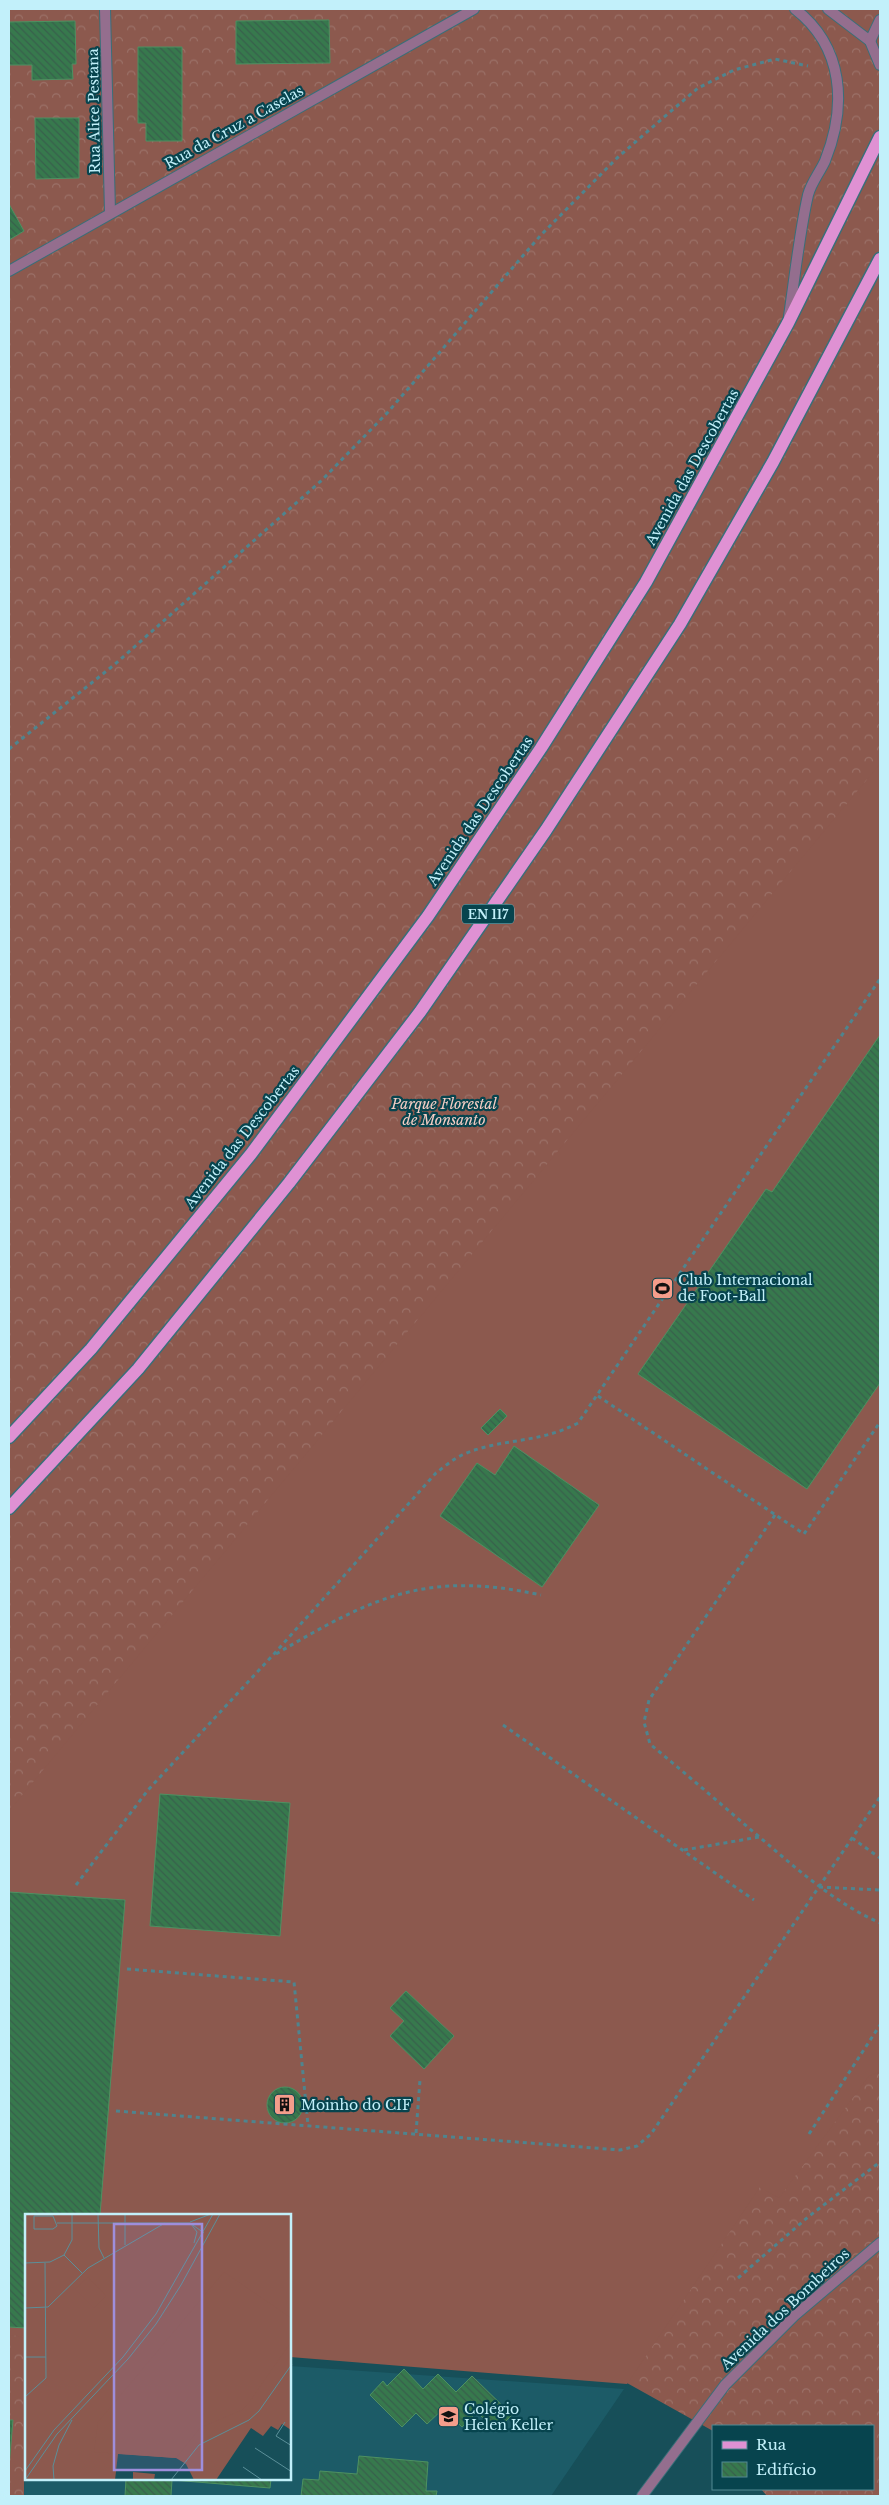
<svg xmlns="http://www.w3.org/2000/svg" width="889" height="2505" font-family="'Libre Baskerville',serif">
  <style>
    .built { fill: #1c5b67 }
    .forest { fill: url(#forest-crowns) }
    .garden { fill: #8c594e }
    .building { fill: url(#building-back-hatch); stroke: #4e9062 }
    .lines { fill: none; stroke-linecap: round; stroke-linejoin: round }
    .street-casing { stroke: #396f79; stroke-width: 12 }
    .primary-casing { stroke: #396f79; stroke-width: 15 }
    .path { stroke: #4f848e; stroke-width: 3; stroke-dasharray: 4 4; stroke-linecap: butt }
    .street { stroke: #946e8e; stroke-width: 10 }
    .primary { stroke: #df91d3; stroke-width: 12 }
    .labels { text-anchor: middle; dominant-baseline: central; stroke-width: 4.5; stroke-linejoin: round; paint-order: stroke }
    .shield { fill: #07444e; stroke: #8abcc6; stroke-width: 1 }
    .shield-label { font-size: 12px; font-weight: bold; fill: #c2f0fa }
    .street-label { font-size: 14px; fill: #c2f0fa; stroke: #07444e }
    .park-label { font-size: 14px; font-style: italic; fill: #f6cec5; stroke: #07444e }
    .poi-label { font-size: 14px; fill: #c2f0fa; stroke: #07444e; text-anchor: start }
    .inset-road { fill: none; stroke: #5b8f99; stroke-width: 1 }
    .view { fill: #9e8edc; fill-opacity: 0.15; stroke: #9e8edc; stroke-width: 2.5 }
    .inset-edge { fill: none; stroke: #c2f0fa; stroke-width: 2.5 }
  </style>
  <defs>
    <pattern id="forest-crowns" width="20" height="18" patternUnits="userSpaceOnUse" patternTransform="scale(1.25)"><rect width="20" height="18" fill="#8c594e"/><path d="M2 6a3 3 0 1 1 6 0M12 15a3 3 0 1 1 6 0" fill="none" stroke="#9b7168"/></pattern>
    <pattern id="building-back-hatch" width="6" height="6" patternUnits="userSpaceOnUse" patternTransform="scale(1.25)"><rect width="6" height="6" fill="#37794d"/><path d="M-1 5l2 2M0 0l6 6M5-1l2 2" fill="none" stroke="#38604c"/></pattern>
  </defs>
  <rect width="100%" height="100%" fill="#174f59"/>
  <polygon class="built" points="290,2366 624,2389 551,2496 24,2496 26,2444 26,2479 290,2479"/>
  <polygon class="forest" points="9,9 880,9 880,2496 767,2496 761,2489 873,2489 873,2426 713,2426 713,2431 627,2383 290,2215 26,2215 24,2496 9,2496 9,2335 23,2336 9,2335"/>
  <polygon class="garden" points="880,764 880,2072 869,2076 779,2198 760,2187 627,2384 290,2357 290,2215 26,2215 26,2337 9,2335 9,1811"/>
  <g class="building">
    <polygon points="329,20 330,63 236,64 236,21"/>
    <polygon points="75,21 76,64 72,64 73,79 32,80 32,65 9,65 9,22"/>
    <polygon points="138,47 182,47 182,141 146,141 146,123 138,123"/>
    <polygon points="35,118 79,118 79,178 36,179"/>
    <polygon points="9,204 24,231 9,240"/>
    <polygon points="880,1035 880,1383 807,1489 638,1374 766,1189 772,1192"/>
    <polygon points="500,1409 507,1416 488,1435 481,1428"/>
    <polygon points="514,1446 599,1505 542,1587 440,1516 477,1463 495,1475"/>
    <polygon points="160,1794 290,1803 280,1936 150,1926"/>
    <polygon points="9,1892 125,1900 100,2215 26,2215 26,2328 9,2327"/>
    <polygon points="406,1991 454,2036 424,2069 390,2036 404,2021 390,2008"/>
    <circle cx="285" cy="2105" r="18"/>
    <polygon points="404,2369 423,2389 438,2374 456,2392 472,2376 512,2415 496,2431 477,2412 462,2427 443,2409 427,2424 416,2413 402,2427 370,2395 383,2381 387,2386"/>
    <polygon points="9,2420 13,2420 9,2467"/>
    <polygon points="359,2456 428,2462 426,2491 437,2491 436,2496 301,2496 303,2479 319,2480 320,2471 357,2474"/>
    <polygon points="126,2479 271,2479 270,2488 172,2480 171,2496 125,2496"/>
  </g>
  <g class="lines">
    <defs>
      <g id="street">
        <polyline points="105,9 110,212"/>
        <polyline points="828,9 870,41 880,65"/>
        <polyline points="870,41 880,20"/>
        <polyline points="9,271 474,9"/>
        <path d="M 789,316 C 795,276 799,235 808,195 C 811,183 820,172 825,161 C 847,106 844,47 795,9"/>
        <polyline points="642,2496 725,2385 794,2316 880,2243"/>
      </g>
      <g id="primary">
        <polyline points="9,1437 91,1349 251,1154 428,916 541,748 646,582 788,323 880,137"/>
        <polyline points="9,1508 138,1369 289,1183 420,1012 546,830 680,624 773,462 880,259"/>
      </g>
    </defs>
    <use href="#street" class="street-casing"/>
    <use href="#primary" class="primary-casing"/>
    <g class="path">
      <polyline points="9,749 114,665 322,480 388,412 540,236 617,158 663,118 698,88 734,70 775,59 808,66"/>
      <polyline points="598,1396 804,1534 880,1422"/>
      <path d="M 775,1515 L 649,1700 L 644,1722 L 650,1744 C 686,1774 722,1805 757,1835 C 796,1868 833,1902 880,1923"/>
      <path d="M 276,1654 C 373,1597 426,1570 541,1595"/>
      <polyline points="503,1725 754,1900"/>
      <polyline points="852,1838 880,1858"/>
      <polyline points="684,1850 759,1837"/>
      <path d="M 76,1885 L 148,1790 L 273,1655 L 436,1473 C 444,1467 453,1459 462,1455 C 499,1438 539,1444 578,1423 L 880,979"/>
      <polyline points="819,1887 880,1890"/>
      <polyline points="127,1969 294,1982 308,2125"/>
      <polyline points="116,2111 620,2150 637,2146 651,2134 880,1797"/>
      <polyline points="416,2133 420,2080"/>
      <polyline points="809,2134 880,2025"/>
      <polyline points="738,2278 808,2217 880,2162"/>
    </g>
    <use href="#street" class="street"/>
    <use href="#primary" class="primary"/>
  </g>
  <defs>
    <symbol id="stadium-square" viewBox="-11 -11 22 22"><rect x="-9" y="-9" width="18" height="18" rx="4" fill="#f49d8b" stroke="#07444e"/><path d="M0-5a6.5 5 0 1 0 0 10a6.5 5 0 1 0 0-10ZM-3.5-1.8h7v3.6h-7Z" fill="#111"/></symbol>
    <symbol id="building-square" viewBox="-11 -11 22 22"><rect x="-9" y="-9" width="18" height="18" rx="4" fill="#f49d8b" stroke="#07444e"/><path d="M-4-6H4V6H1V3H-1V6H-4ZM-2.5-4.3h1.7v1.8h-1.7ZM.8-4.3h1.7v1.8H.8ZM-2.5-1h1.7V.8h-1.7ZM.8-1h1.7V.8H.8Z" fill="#111"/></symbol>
    <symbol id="school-square" viewBox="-11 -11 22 22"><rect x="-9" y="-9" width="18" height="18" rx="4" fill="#f49d8b" stroke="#07444e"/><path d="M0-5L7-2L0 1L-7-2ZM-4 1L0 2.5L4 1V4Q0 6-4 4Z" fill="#111"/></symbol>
  </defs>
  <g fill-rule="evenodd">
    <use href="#stadium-square" x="650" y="1276" width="25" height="25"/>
    <use href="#building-square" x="272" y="2092" width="25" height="25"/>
    <use href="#school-square" x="436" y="2404" width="25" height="25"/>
  </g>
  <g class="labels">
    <rect class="shield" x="462" y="904.5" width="52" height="19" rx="4"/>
    <g class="shield-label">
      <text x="488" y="914">EN 117</text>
    </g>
    <g class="street-label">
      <text transform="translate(94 111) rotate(-91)">Rua Alice Pestana</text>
      <text transform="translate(234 127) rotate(-29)">Rua da Cruz a Caselas</text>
      <text transform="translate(692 467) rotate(-61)">Avenida das Descobertas</text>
      <text transform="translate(480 811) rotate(-56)">Avenida das Descobertas</text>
      <text transform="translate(242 1137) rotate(-52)">Avenida das Descobertas</text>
      <text transform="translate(785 2309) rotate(-43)">Avenida dos Bombeiros</text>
    </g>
    <g class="park-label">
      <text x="444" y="1104">Parque Florestal<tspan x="444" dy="16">de Monsanto</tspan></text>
    </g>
    <g class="poi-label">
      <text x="678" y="1280">Club Internacional<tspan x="678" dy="16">de Foot-Ball</tspan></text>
      <text x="301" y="2105">Moinho do CIF</text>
      <text x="464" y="2409">Colégio<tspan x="464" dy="16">Helen Keller</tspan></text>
    </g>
  </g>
  <g transform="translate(25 2214)">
    <rect width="266" height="266" fill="#174f59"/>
    <path d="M 0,0 L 266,0 L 266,216 L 257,210 L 253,216 L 246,212 L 238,222 L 226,214 L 191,266 L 169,266 L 161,250 L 151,244 L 93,240 L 90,266 L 0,266 Z" fill="#8c594e"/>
    <path d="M 199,58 L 266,104 L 266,128 L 223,190 L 217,196 L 175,214 L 151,244 L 69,238 L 73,208 ZM 63,63 L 81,82 L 69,94 L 50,75 ZM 108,258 L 130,260 L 129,266 L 108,266 Z" fill="#8c594e"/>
    <path class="inset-road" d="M 73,0 L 74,34 L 79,44M 100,0 L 100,31M 9,2 L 28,2 L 32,12 L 28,15 L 9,15 ZM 165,8 L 186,0M 32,9 L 165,9 L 179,19M 166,10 L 172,18 L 169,29M 39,41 L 57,59M 0,49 L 25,48 L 39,41 L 47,26 L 47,0M 0,94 L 23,93 L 63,54 L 140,9M 0,143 L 21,143M 0,183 L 21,164 L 20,49M 260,208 L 251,222 L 267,232M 230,234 L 267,258M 218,253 L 237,266M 0,257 L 29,216 L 98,143 L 131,100 L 188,0M 0,266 L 32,220 L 103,145 L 131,110 L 156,71 L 195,0M 29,266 L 28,252 L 34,231 L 47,206M 146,266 L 174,231 L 224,206 L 234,197 L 267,150"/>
    <path class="view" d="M 89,10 L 177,10 L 177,256 L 89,256 Z"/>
    <rect width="266" height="266" class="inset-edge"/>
  </g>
  <rect width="889" height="2505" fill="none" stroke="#c2f0fa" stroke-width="20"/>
  <rect x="712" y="2425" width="162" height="65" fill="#07444e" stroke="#528993"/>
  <rect x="722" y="2441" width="25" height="8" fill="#df91d3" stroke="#528993"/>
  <text x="756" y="2450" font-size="15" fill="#c2f0fa">Rua</text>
  <rect x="722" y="2462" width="25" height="15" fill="url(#building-back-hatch)" stroke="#528993"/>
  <text x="756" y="2475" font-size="15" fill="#c2f0fa">Edifício</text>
</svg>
